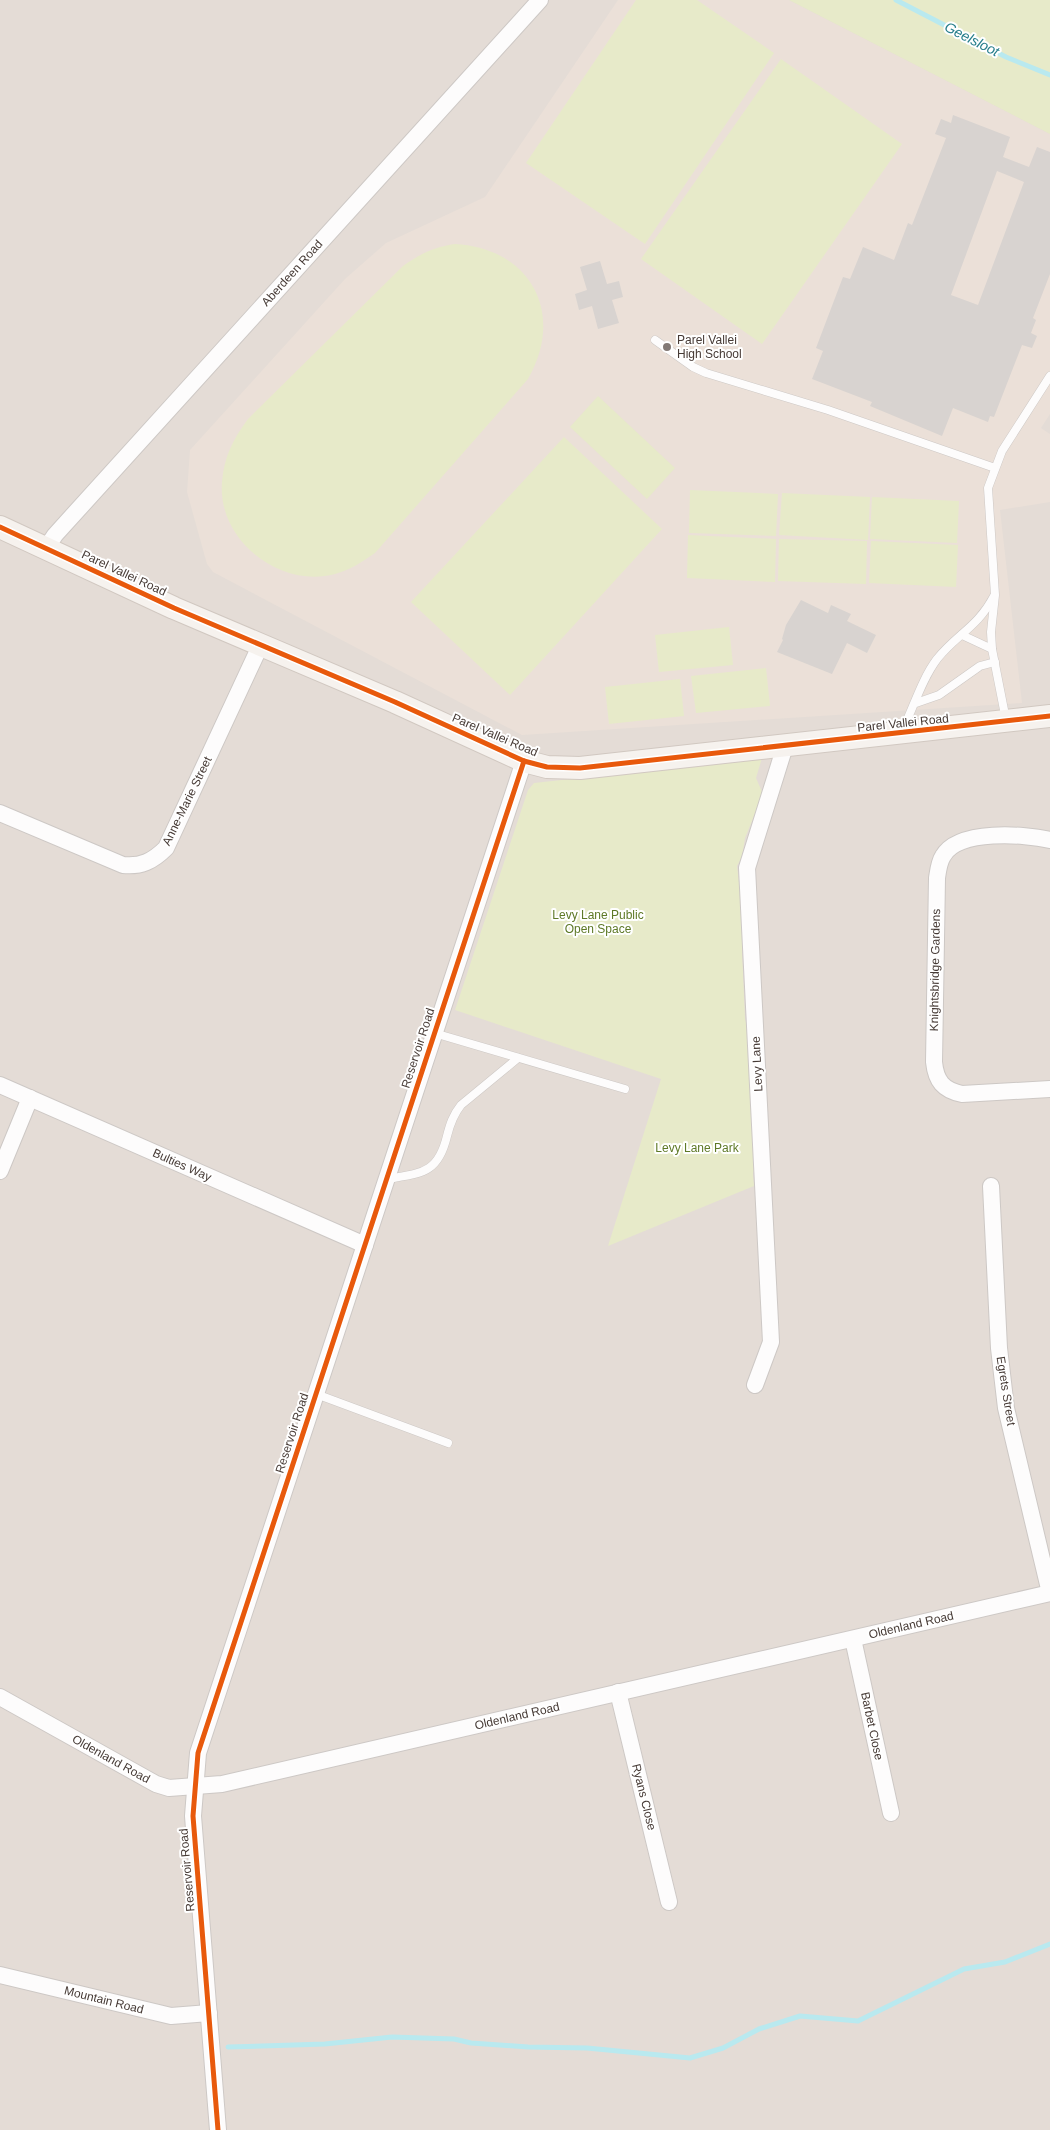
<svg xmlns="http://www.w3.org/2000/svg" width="1050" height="2130" font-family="Arial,sans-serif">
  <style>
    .residential { fill: #e4dcd6 }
    .education { fill: #ebe0d8 }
    .green { fill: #e7eac9 }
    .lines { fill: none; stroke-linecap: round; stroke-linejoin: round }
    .stream { stroke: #b9e9ef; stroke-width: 5 }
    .building { fill: #d8d3d0; fill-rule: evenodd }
    .lane-casing { stroke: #cdc8c5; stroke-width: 9 }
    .street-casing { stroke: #cdc8c5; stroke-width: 18 }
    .secondary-casing { stroke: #d1c8c1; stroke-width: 24 }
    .lane { stroke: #fdfcfc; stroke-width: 8 }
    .street { stroke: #fdfcfc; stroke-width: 16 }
    .secondary { stroke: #f6f2ee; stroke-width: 22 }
    .cycleway-casing { stroke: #fff; stroke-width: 8 }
    .cycleway { stroke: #e8590c; stroke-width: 5 }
    .poi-dot { fill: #827874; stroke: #fff; stroke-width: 2 }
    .labels { text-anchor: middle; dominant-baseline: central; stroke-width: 4; stroke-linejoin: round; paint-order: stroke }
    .street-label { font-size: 12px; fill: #463a35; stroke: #fff }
    .poi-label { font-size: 12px; fill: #463a35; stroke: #fff; text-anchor: start }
    .park-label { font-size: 12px; fill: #5e7927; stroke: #fff }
    .water-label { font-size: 14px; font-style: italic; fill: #267e8b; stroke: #fff }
  </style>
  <rect width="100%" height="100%" fill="#f0ece9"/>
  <rect class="residential" x="0" y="0" width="1050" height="2130"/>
  <polygon class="education" points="618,0 789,0 1050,134 1050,414 1041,428 1050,434 1050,502 1000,510 1022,703 522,735 213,572 207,564 187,492 190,450 345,279 386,243 485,197"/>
  <g class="green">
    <polygon points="636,0 697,0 774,53 645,244 526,163"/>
    <polygon points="789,0 1050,0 1050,134"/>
    <polygon points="781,59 902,144 762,344 641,259"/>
    <path d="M 455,244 C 530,248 566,313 528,379 L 375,553 C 362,562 350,570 335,574 C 280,589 217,540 222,482 C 224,457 233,439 248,419 L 403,266 C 420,254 434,247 455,244 Z"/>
    <polygon points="598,396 675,468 647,499 570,427"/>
    <polygon points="564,437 662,529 510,695 411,602"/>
    <polygon points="690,490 778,494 776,536 689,533"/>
    <polygon points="782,493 870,497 868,540 779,535"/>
    <polygon points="872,497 959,501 957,543 870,539"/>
    <polygon points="688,535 776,539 775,582 687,578"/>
    <polygon points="779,539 867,541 866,584 778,581"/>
    <polygon points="871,541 958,545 956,587 869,583"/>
    <polygon points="729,627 733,665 659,672 655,635"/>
    <polygon points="766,668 770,706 696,713 691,676"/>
    <polygon points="680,679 684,716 609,724 605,687"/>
    <polygon points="762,758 756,778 763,794 745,838 742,857 737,866 746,940 742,951 745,1019 749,1033 752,1136 757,1165 753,1173 754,1186 608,1246 661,1079 455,1010 528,790 534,783"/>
  </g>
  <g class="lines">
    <g class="stream">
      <polyline points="896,0 1006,57 1050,75"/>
      <polyline points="228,2047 325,2044 392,2037 454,2039 471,2043 528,2047 587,2048 690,2058 723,2048 759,2029 800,2016 858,2021 964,1969 1005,1962 1050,1944"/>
    </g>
  </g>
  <g class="building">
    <path d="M 953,115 L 1010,137 L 1003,157 L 1029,167 L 1037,147 L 1050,152 L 1050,274 L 1033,318 L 1036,320 L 1031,333 L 1037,336 L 1032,348 L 1022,345 L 994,417 L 990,416 L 988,422 L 953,408 L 942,436 L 870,406 L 872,402 L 812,379 L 823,351 L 816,348 L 843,277 L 850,279 L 863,247 L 894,260 L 908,223 L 912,225 L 946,138 L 935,134 L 941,119 L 951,123 ZM 997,171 L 1024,182 L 978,305 L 951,295 Z"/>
    <polygon points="600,261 607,284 619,281 623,297 612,300 619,323 598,329 592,306 579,310 575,294 587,290 580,267"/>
    <polygon points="801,600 828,613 831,605 851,614 847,621 876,635 867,653 847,643 832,674 777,652 783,640 782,639 786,625"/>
  </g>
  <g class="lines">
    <defs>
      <g id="lane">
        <polyline points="655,340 693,367 706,373 828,410 995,468"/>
        <polyline points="962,635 992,649 1006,720"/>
        <polyline points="992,649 991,632 995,595 988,488 1002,451 1050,376"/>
        <polyline points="916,703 939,695 980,666 995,662"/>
        <path d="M 903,729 C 914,706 922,679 937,659 C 957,634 978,627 994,596"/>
        <polyline points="434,1033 625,1089"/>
        <path d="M 387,1179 C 421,1173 438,1174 447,1136 C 450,1124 453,1115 461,1105 L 518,1058"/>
        <polyline points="316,1394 448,1443"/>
      </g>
      <g id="street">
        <polyline points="47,547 55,535 540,0"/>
        <path d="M 0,813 L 123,865 C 141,867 153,861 166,848 L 261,644"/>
        <path d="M 1050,840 C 1025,834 958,829 943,856 C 939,862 938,871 937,878 L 934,1062 C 936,1081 943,1090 962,1094 L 1050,1089"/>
        <polyline points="0,1085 365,1245"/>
        <polyline points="0,1171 30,1098"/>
        <polyline points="991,1186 999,1348 1006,1408 1050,1593"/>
        <polyline points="755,1385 771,1342 747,868 785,746"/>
        <polyline points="853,1639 891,1813"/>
        <polyline points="618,1692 669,1902"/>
        <polyline points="0,1697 156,1784 169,1788 222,1784 1050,1593"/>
        <polyline points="0,1975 171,2016 209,2013"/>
        <polyline points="218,2130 193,1816 198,1753 524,761"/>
      </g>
      <polyline id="secondary" points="0,527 174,608 395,702 524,761 547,767 580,768 1050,716"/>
    </defs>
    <use href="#lane" class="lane-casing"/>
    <use href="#street" class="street-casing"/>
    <use href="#secondary" class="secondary-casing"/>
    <use href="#lane" class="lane"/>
    <use href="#street" class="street"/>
    <use href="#secondary" class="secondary"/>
    <defs>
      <g id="cycleway">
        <polyline points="0,527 174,608 395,702 524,761 547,767 580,768 1050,716"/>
        <polyline points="218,2130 193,1816 198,1753 524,761"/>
      </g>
    </defs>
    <use href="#cycleway" class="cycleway-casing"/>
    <use href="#cycleway" class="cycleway"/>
  </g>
  <circle class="poi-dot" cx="667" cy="347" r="5"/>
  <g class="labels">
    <g class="street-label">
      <text transform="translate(292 273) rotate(-48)">Aberdeen Road</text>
      <text transform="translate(124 573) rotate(25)">Parel Vallei Road</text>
      <text transform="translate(903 723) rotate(-6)">Parel Vallei Road</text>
      <text transform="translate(495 735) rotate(23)">Parel Vallei Road</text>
      <text transform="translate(187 801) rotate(-64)">Anne-Marie Street</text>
      <text transform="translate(935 970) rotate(-89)">Knightsbridge Gardens</text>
      <text transform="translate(418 1048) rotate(-72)">Reservoir Road</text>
      <text transform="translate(757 1064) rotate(-93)">Levy Lane</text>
      <text transform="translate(182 1165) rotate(24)">Bulties Way</text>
      <text transform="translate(1006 1391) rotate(81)">Egrets Street</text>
      <text transform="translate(292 1433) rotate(-72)">Reservoir Road</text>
      <text transform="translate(911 1625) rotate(-13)">Oldenland Road</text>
      <text transform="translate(517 1716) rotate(-13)">Oldenland Road</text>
      <text transform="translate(872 1726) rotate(78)">Barbet Close</text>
      <text transform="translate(111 1759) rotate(29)">Oldenland Road</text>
      <text transform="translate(644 1797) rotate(76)">Ryans Close</text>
      <text transform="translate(187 1870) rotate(-95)">Reservoir Road</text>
      <text transform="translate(104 2000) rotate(14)">Mountain Road</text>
    </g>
    <g class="poi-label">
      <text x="677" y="340">Parel Vallei<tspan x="677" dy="14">High School</tspan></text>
    </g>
    <g class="park-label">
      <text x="598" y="915">Levy Lane Public<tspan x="598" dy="14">Open Space</tspan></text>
      <text x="697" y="1148">Levy Lane Park</text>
    </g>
    <g class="water-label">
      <text transform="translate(972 39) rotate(27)">Geelsloot</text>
    </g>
  </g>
</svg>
